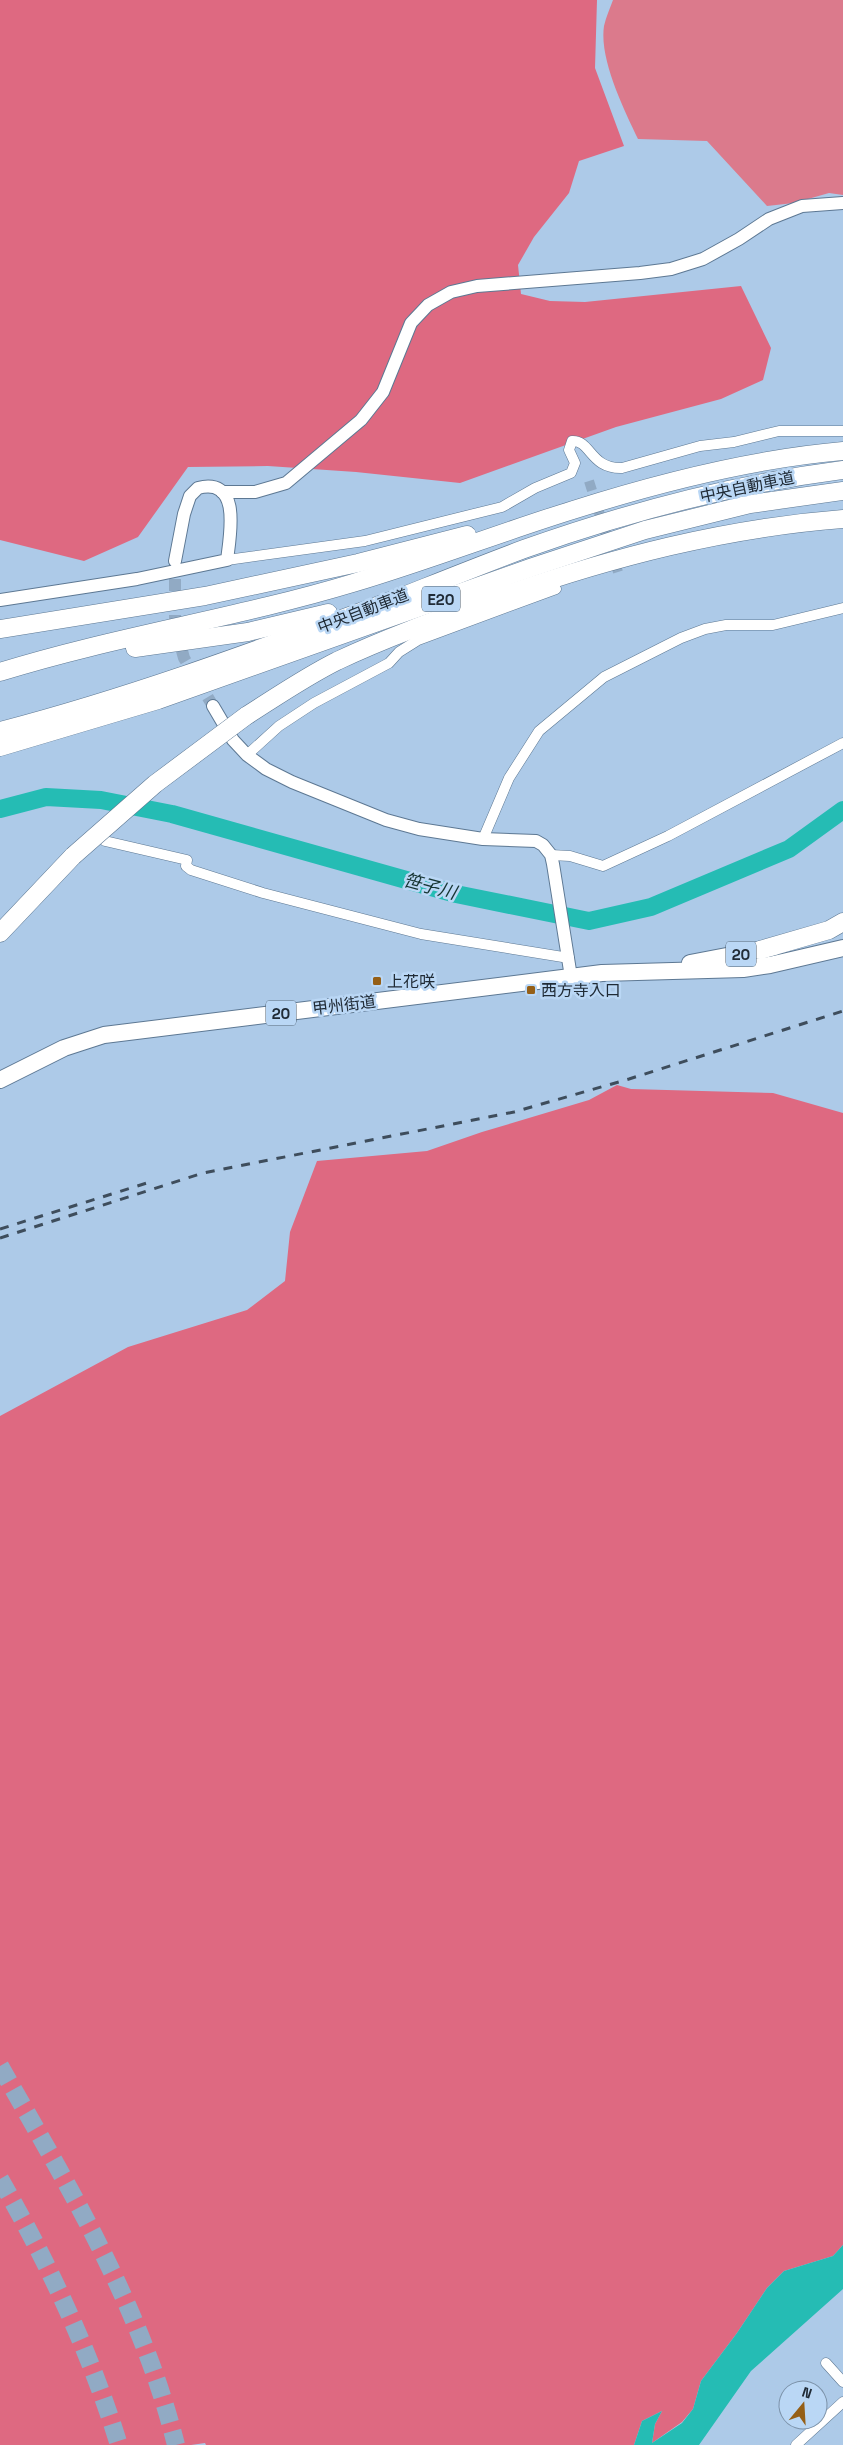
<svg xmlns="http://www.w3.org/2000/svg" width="843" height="2445" font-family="'Space Grotesk','Noto Sans JP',sans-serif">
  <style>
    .green { fill: #db7a8c }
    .forest { fill: #de6981 }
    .water { fill: #25bcb4 }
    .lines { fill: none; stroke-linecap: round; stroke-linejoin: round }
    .river { stroke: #25bcb4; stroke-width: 18 }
    .minor-tunnel { stroke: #91aac4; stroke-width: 10; stroke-dasharray: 10 5; stroke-linecap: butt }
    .tertiary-tunnel { stroke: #91aac4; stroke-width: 12; stroke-dasharray: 12 6; stroke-linecap: butt }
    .motorway-tunnel { stroke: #91aac4; stroke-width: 18; stroke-dasharray: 18 9; stroke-linecap: butt }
    .minor-casing { stroke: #5d7893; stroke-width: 11 }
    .tertiary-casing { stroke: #5d7893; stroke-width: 14 }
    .trunk-casing { stroke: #5d7893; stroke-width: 18 }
    .motorway-casing { stroke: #5d7893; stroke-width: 19 }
    .minor { stroke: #fff; stroke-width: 10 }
    .tertiary { stroke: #fff; stroke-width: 12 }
    .trunk { stroke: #fff; stroke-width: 16 }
    .motorway { stroke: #fff; stroke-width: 18 }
    .rail { stroke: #3e4d5c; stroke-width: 3; stroke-dasharray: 9 9; stroke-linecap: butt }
    .motorway-bridge-casing { stroke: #5d7893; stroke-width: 19; stroke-linecap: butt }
    .motorway-bridge { stroke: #fff; stroke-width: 18 }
    .poi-dot { fill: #955f16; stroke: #bad7f5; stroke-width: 2 }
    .labels { text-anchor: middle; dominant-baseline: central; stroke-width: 5; stroke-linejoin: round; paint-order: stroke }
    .shield { fill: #bad7f5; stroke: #4e5f6f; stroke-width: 1 }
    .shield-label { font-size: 15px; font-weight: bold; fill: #202b36 }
    .street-label { font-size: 16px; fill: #202b36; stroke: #bad7f5 }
    .poi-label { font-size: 16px; fill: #202b36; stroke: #bad7f5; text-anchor: start }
    .water-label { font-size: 18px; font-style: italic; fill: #163432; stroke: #bad7f5 }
  </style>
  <rect width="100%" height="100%" fill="#adcae8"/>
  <path class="green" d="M 613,0 L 843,0 L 843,195 L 829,193 L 794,203 L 767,206 L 707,141 L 638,139 C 624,109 599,59 604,26 C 606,17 610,8 613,0 Z"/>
  <g class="forest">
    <polygon points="0,0 597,0 595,68 624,146 579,161 569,193 534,237 518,265 521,294 550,301 585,302 741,286 771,348 763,380 721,399 616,427 460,483 356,472 268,466 188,467 138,537 84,561 0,540"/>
    <polygon points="617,1085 631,1089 773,1093 843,1113 843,2245 833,2256 784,2271 767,2288 737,2333 701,2381 693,2409 682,2422 652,2443 655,2424 662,2411 642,2421 634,2445 206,2445 205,2443 191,2445 0,2445 0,1416 128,1347 247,1310 285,1281 290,1232 317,1161 427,1151 482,1132 589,1100"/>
  </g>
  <polygon class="water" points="843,2245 843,2289 751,2371 699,2445 634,2445 642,2421 662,2411 655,2424 652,2443 682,2423 693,2409 701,2381 737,2333 767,2288 784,2271 833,2256"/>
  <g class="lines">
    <polyline class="river" points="0,809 46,797 101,800 172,814 456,894 589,921 651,907 789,849 843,810"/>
    <polyline class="minor-tunnel" points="589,481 618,572"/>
    <polyline class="tertiary-tunnel" points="175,561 175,625 184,658 213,706"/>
    <g class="motorway-tunnel">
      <path d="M 0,2066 C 69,2187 142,2308 176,2445"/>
      <path d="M 0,2179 C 49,2264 90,2352 119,2445"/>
    </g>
    <defs>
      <g id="minor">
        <path d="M 227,560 L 365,541 L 502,507 L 535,488 L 571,473 L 575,463 L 569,450 L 572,441 C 591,440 590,469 622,468 L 700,446 L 734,442 L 779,431 L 843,431"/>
        <polyline points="247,755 279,726 314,703 389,663 399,652 418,640 556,589"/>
        <polyline points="483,839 509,778 539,731 604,677 681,638 705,629 726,625 773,625 843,608"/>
        <polyline points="105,841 187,860 186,866 191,870 263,893 421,934 569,958"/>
        <polyline points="551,855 570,856 603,866 668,836 843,743"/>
        <polyline points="826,2363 843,2382"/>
        <polyline points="796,2445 843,2402"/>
      </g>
      <g id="tertiary">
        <polyline points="222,492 255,492 286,483 361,420 383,392 411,323 428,305 451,292 477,286 640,273 671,269 703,259 739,239 769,219 802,206 843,203"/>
        <path d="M 0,600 L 137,579 L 227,560 C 230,535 242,477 198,488 L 190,496 L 184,514 L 175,561"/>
        <polyline points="213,706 233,740 247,755 266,769 292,782 386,820 419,829 483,839 536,841 543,845 551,855 553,864 571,977"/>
      </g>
      <g id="trunk">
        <polyline points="690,963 774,947"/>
        <polyline points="0,1080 64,1048 104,1035 602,973 743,969 770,965 843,948"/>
      </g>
      <g id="motorway">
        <polyline points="0,629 205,596 358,563 467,535"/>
        <polyline points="135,648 248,632 328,613"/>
        <path d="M 0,672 C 116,636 237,618 353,583 C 427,561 499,533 573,510 C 661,482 751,459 843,451"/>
        <path d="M 246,716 C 276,697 305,677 337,661 C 390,636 447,616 502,596 C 613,557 725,528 843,519"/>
        <path d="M 0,731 C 135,696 265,647 396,599 C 439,582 481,565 524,549 C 628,512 734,484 843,470"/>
        <polyline points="0,747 158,700 530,568 645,530 750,504 843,491"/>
        <polyline points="0,933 73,856"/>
        <polyline points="760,950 829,930 843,922"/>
      </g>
    </defs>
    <use href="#minor" class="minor-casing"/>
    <use href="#tertiary" class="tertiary-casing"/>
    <use href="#trunk" class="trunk-casing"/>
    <use href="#motorway" class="motorway-casing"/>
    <use href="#minor" class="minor"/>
    <use href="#tertiary" class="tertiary"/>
    <use href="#trunk" class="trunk"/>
    <use href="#motorway" class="motorway"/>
    <g class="rail">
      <polyline points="0,1229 150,1182"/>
      <polyline points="0,1238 203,1173 514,1112 629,1079 843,1011"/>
    </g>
    <defs>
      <polyline id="motorway-bridge" points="73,856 155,784 246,716"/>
    </defs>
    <use href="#motorway-bridge" class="motorway-bridge-casing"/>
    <use href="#motorway-bridge" class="motorway-bridge"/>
  </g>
  <g class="poi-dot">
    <rect x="372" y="976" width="10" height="10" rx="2.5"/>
    <rect x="526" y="985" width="10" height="10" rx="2.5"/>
  </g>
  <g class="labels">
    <g class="shield">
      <rect x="422" y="586.5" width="38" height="25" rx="4"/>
      <rect x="726" y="941.5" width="30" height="25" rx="4"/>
      <rect x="266" y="1000.5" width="30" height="25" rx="4"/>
    </g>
    <g class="shield-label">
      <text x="441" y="599">E20</text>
      <text x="741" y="954">20</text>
      <text x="281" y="1013">20</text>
    </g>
    <g class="street-label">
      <text transform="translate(747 487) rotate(-12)">中央自動車道</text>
      <text transform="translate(363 611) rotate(-21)">中央自動車道</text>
      <text transform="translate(344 1005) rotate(-7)">甲州街道</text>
    </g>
    <g class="poi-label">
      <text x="387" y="981">上花咲</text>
      <text x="541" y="990">西方寺入口</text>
    </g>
    <g class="water-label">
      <text transform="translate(430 886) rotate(15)">笹子川</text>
    </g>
  </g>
  <g transform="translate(803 2405) rotate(18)"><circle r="24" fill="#bad7f5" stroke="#7c92a9"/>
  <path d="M0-4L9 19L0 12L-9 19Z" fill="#955f16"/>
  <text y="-8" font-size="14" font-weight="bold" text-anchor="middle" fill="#202b36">N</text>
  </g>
</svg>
